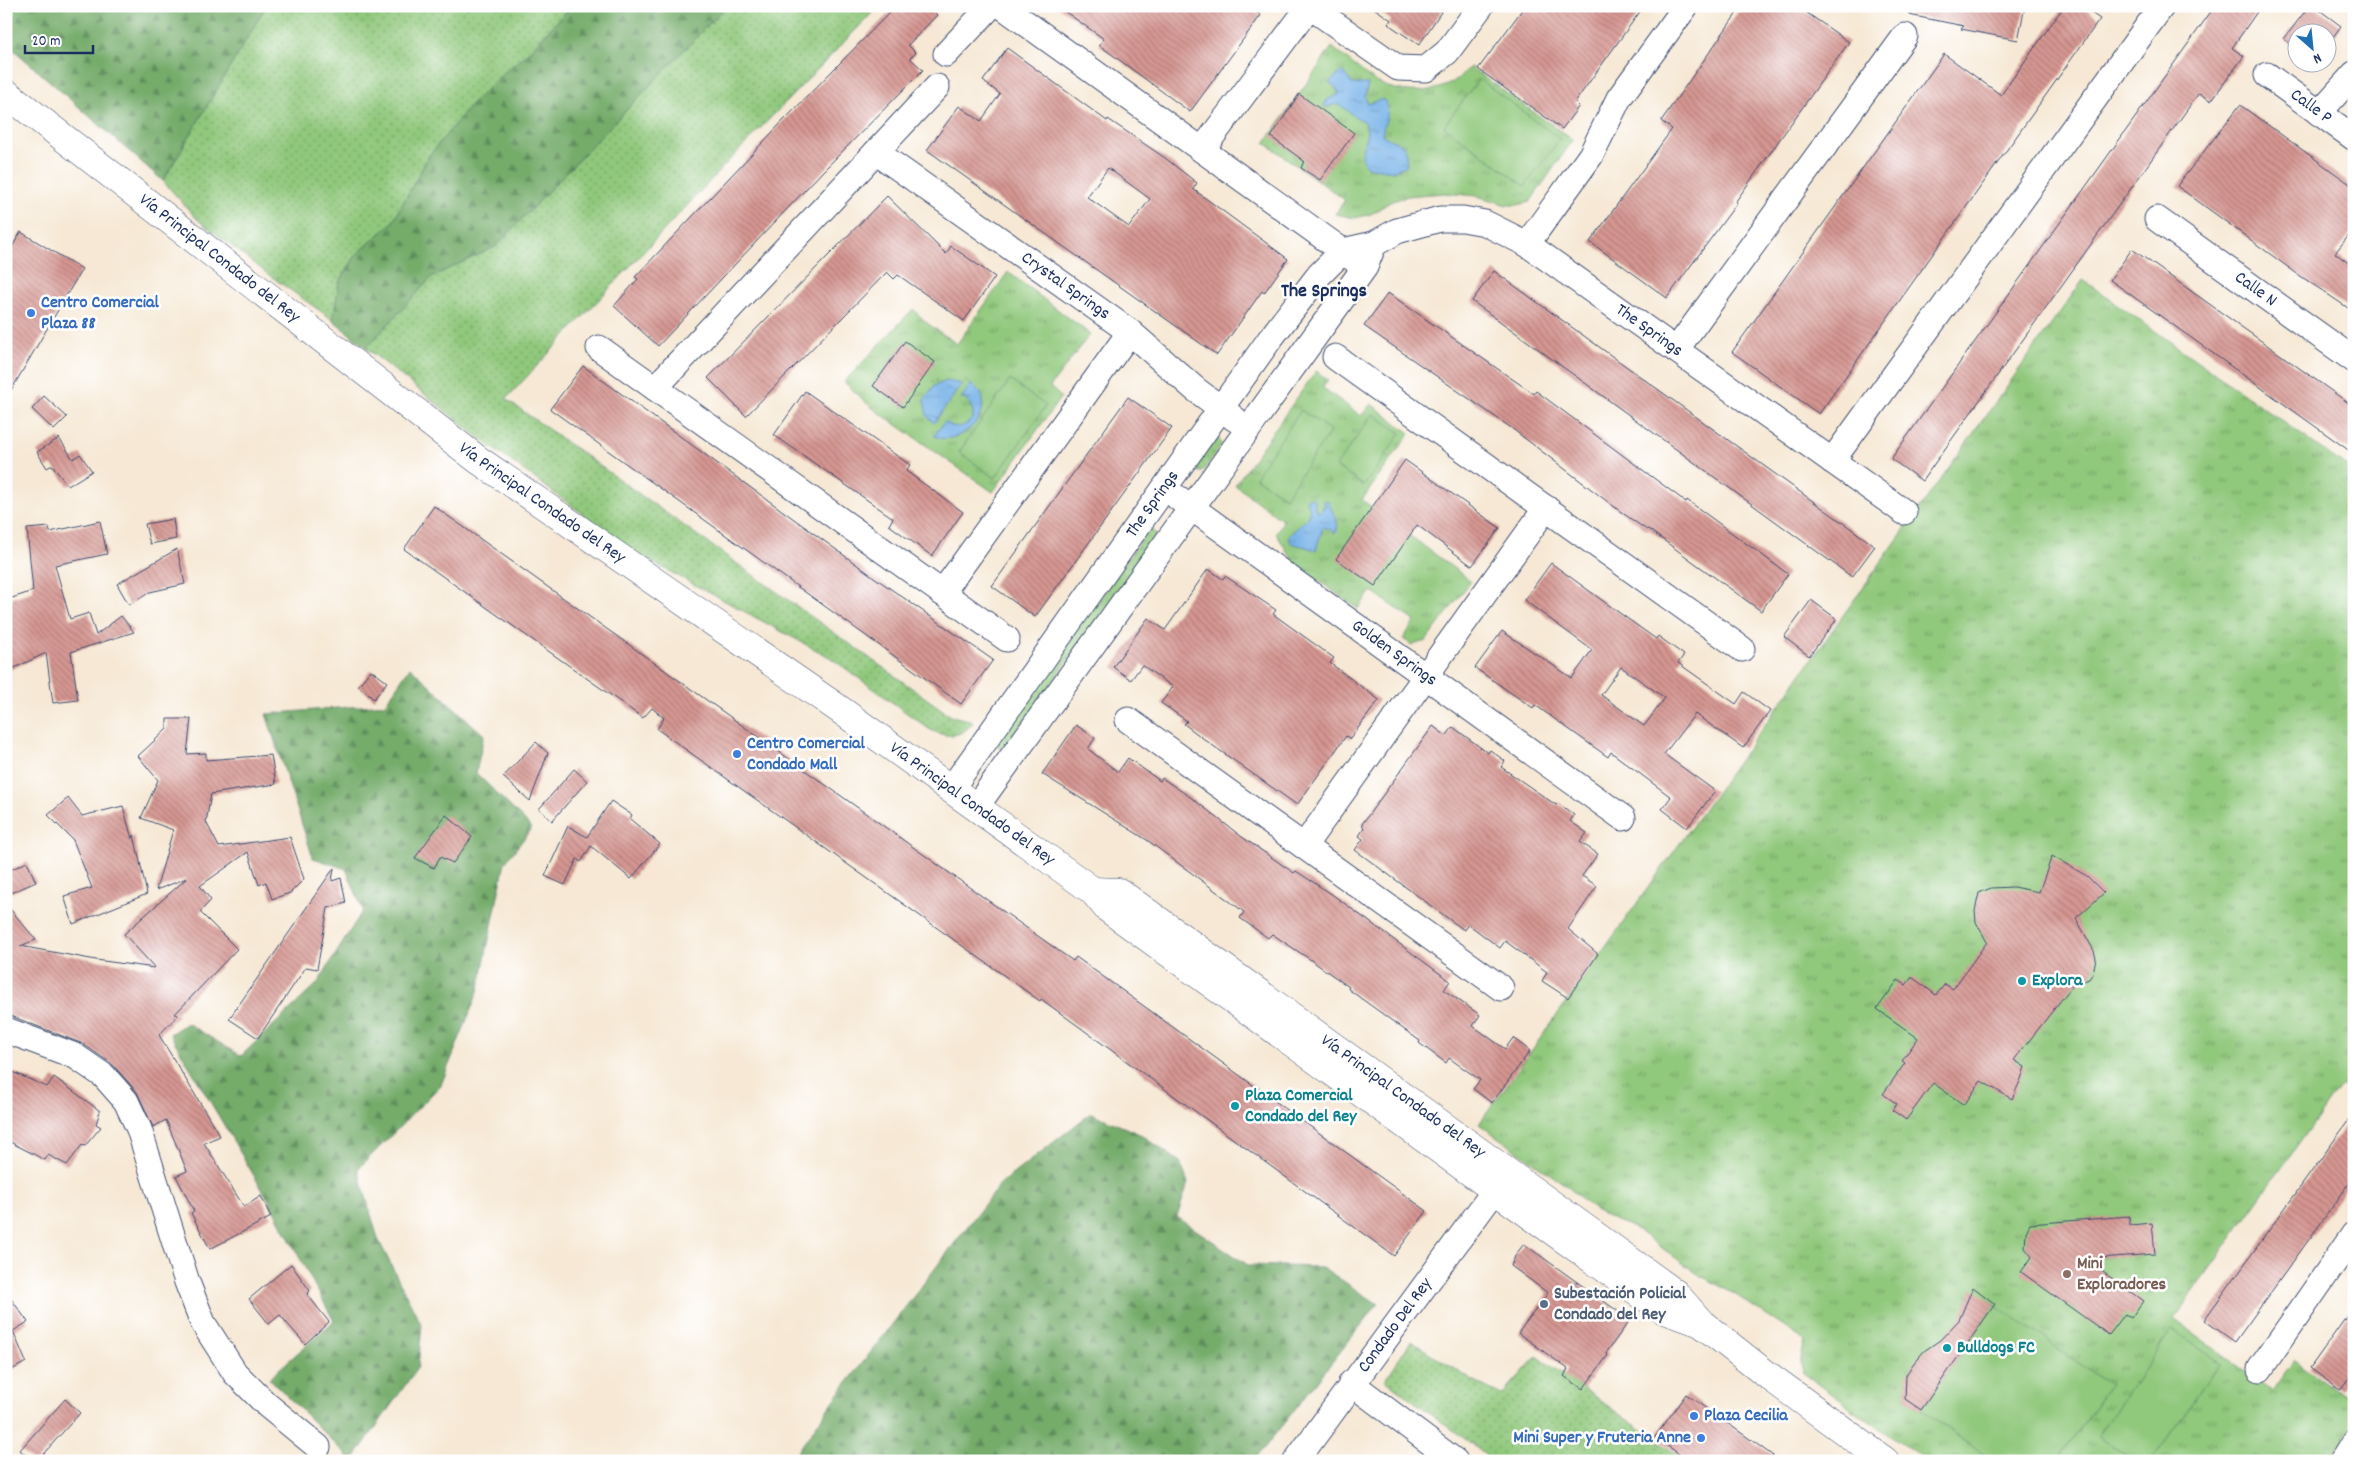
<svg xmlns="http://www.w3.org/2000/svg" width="2360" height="1467" font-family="Dekko,sans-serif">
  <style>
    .grass { fill: url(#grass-dots); stroke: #567c6c }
    .forest { fill: url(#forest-firs); stroke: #486e64 }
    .park { fill: url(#park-tufts); stroke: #567c6c }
    .pitch { fill: #90c87b; stroke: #567c6c }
    .water { fill: url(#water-ripples); stroke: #4970a3 }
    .building { fill: url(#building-back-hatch); fill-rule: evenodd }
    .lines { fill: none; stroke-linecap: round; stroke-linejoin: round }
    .street-casing { stroke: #3c4b70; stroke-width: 27 }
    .secondary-casing { stroke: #3c4b70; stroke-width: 29 }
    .street { stroke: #fff; stroke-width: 25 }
    .secondary { stroke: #fff; stroke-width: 28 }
    .shop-dot { fill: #3f7fe0; stroke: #fff; stroke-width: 2 }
    .culture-dot { fill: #0f9aa8; stroke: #fff; stroke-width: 2 }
    .education-dot { fill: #8d6e63; stroke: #fff; stroke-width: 2 }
    .service-dot { fill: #5c6f8a; stroke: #fff; stroke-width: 2 }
    .labels { text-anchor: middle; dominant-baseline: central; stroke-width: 5; stroke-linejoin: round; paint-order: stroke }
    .street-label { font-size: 18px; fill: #1b2f5e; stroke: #fff }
    .shop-label { font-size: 18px; font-weight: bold; fill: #366cbe; stroke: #fff; text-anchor: start }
    .culture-label { font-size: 18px; font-weight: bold; fill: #0d838f; stroke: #fff; text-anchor: start }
    .education-label { font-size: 18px; font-weight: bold; fill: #785e54; stroke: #fff; text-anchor: start }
    .service-label { font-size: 18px; font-weight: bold; fill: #4e5e75; stroke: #fff; text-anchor: start }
    .quarter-label { font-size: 20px; font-weight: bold; fill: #1b2f5e; stroke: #fff }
  </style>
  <defs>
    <pattern id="grass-dots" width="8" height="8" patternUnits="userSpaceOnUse" patternTransform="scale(1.25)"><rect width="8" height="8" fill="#90c87b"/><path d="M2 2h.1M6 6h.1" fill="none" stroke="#75a368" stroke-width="1.8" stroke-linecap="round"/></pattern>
    <pattern id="forest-firs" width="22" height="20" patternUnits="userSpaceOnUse" patternTransform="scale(1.25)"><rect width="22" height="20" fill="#74ac6b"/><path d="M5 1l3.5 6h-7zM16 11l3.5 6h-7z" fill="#5e8c5b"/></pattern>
    <pattern id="park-tufts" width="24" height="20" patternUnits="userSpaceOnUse" patternTransform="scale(1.25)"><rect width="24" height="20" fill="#90c87b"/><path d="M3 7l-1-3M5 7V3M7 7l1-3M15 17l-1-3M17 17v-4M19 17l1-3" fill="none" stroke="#75a368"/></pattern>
    <pattern id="water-ripples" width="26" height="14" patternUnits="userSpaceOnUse" patternTransform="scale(1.25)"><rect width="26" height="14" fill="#77b2e8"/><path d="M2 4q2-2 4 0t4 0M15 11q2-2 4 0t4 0" fill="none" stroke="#6191bf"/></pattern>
    <pattern id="building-back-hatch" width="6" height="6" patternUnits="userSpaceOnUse" patternTransform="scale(1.25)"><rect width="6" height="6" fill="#d69691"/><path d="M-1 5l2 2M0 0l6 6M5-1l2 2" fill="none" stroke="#ad7b7a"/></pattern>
  </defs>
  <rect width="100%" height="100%" fill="#fff"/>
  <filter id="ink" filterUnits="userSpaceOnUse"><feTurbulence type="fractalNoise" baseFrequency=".02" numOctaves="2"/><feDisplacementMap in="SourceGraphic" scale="10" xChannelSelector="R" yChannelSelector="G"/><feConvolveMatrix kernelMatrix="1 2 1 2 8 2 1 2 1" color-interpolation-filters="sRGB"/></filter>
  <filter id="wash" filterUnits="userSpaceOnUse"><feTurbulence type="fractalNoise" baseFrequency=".0096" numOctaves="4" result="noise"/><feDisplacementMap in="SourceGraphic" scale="20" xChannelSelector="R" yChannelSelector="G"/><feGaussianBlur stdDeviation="1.12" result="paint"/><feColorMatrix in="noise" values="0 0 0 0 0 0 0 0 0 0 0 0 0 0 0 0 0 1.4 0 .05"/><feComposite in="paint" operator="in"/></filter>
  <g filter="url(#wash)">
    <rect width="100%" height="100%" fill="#f6e8d4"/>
    <g class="grass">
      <polygon points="266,6 572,6 527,53 500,76 430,154 392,223 356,255 339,283 333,320 269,275 198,220 163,181"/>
      <path d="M 726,6 L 879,6 L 724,166 L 506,399 L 951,716 L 969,720 L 973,723 C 960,738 945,738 929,729 L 831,658 L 639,555 L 486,443 L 366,348 L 433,276 L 495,247 Z"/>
      <polygon points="1218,438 1222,445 1203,471 1199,472 1195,469 1195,465 1213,439"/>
      <polygon points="1152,530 1156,533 1155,540 1004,749 1000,749 996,746 1146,533"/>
      <polygon points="1411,1341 1475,1382 1502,1395 1537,1356 1686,1461 1495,1461 1385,1380"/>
    </g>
    <g class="forest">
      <polygon points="6,6 266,6 163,181 6,43"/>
      <polygon points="572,6 726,6 495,247 433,276 366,348 333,320 339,283 356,255 392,223 430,154 470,106 500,76 528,53"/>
      <polygon points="410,667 484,735 476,773 532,828 505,863 478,992 441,1085 358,1169 378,1239 422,1326 418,1367 352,1461 269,1378 334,1321 266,1196 170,1034 187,1023 241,1056 317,984 363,910 346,869 313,858 266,714 385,704"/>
      <polygon points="1091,1113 1142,1135 1180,1162 1188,1183 1177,1217 1248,1265 1322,1267 1378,1304 1254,1461 791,1461 834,1400 1000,1184"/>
    </g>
    <g class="park">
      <path d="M 1332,47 C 1346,58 1360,71 1375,81 C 1397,94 1431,95 1453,82 C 1459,78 1465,72 1470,67 L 1573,140 L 1530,202 L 1517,205 L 1507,205 L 1477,196 L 1444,193 L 1408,196 L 1390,202 L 1371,214 L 1355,218 L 1335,214 L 1345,200 L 1265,143 Z"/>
      <polygon points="1008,272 1090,334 1050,387 1061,397 993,492 871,407 844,382 913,309 927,323 957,344"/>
      <polygon points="2083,280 2354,472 2354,1093 2341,1085 2174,1319 2272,1391 2294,1360 2354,1403 2354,1423 2329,1461 1927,1461 1890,1436 1802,1372 1800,1363 1805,1341 1736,1295 1698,1274 1633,1227 1613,1220 1593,1209 1567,1186 1479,1124"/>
      <polygon points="1316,371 1328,380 1322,387 1361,416 1371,404 1410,433 1362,500 1471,581 1426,641 1412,645 1403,639 1415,621 1371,591 1358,609 1294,563 1276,533 1283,521 1235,485"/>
    </g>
    <g class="pitch">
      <polygon points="1479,79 1560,139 1525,186 1444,126"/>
      <polygon points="1010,380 1046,406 995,478 959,452"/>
      <polygon points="1301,410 1331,431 1285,497 1255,477"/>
      <polygon points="1373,414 1401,433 1364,486 1336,466"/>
      <polygon points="1995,1304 2110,1385 2057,1461 1993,1461 1921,1410"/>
      <polygon points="2172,1329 2220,1363 2151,1461 2135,1461 2098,1435"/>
    </g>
    <g class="water">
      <path d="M 1343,71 L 1352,84 L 1368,84 L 1365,96 L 1368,104 L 1383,99 C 1392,111 1385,120 1382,134 C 1401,149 1405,135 1407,165 L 1393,171 L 1367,167 C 1353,146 1375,139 1363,120 C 1350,118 1343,98 1327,107 L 1324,105 L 1327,100 L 1339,94 L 1336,88 L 1329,82 Z"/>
      <polygon points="947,381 962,384 934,423 927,416 924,400 934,386"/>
      <path d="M 971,384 C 973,387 978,389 980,392 C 994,415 958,448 934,436 L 945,421 C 954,430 965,428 973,418 C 973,408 971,402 961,398 Z"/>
      <path d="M 1308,498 L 1313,498 L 1315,501 L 1315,509 L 1319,512 L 1324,507 L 1324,500 L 1329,501 C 1330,512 1340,518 1337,531 L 1333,533 L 1332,530 L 1323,527 L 1316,550 L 1291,543 L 1288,537 L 1307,518 L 1310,509 L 1306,501 Z"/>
    </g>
    <g id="blocks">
      <g class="building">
        <polygon points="896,6 928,6 937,15 908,45 916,53 910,58 923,70 822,172 658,346 614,306 638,279 635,277 784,120"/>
        <polygon points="1057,6 1248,6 1261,15 1190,112 1099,45 1104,39"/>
        <polygon points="1371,6 1445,6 1419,45 1388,24 1391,20"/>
        <polygon points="1525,6 1644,6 1575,102 1579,106 1562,129 1478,69"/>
        <polygon points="1742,6 1797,6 1849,42 1736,201 1737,203 1667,298 1590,242 1672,129 1661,121"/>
        <polygon points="1909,6 2025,6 2018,40 1961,29 1964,26 1909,15"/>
        <polygon points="2064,6 2081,6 2100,19 1819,414 1732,352 1944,54 2001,95"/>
        <polygon points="2215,6 2261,6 2232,48 2244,56 2211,101 2199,93 1922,481 1891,459"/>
        <polygon points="2309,6 2314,6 2341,26 2328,44 2328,32 2298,32 2298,49 2284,39"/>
        <path d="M 1007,48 L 1107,121 L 1108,119 L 1165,158 L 1197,183 L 1193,189 L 1288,259 L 1264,293 L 1262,291 L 1217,355 L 927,150 L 959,106 L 981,121 L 1000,94 L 983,81 ZM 1108,168 L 1150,199 L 1129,227 L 1087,197 Z"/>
        <polygon points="1299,94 1354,133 1320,180 1301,168 1304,161 1271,137"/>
        <polygon points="2240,105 2354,187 2354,229 2335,253 2354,267 2354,312 2296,273 2177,186"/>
        <polygon points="887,196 946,254 951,246 995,277 964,321 898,275 894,279 887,272 746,416 708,378"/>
        <polygon points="21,232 82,269 6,399 6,257"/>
        <polygon points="2132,249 2354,407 2354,454 2110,280"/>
        <polygon points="1494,271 1875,546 1852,577 1472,301"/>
        <polygon points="1388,293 1534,394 1536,391 1686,502 1687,500 1788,574 1761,611 1648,529 1647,530 1621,512 1510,427 1364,326"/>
        <polygon points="905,341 935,362 903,407 873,386"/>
        <polygon points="583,366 878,580 993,660 961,704 550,409"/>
        <polygon points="805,391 910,465 906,471 963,512 932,556 889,525 893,518 774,435"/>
        <polygon points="44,396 67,417 54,430 32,409"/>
        <polygon points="1128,397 1172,428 1035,617 992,586"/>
        <polygon points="59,438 73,459 80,454 92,471 68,486 52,465 47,468 37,452"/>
        <polygon points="1405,460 1500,528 1472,566 1417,525 1375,586 1336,559"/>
        <polygon points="434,506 1073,961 1076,957 1427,1211 1394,1256 1041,999 1040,1001 657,729 664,718 652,708 643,718 404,549"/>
        <polygon points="173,519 176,539 150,544 145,524"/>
        <polygon points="100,521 107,554 55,565 70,619 89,613 96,635 121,616 134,632 71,652 78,700 53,703 46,653 6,672 6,600 33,591 27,529 49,527 50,532"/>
        <polygon points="177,549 185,584 150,592 129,605 117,584"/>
        <path d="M 1551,563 L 1621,614 L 1656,639 L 1658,636 L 1684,655 L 1678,663 L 1736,704 L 1744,692 L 1770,711 L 1743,748 L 1695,714 L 1664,754 L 1715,791 L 1687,828 L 1662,809 L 1671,797 L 1611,752 L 1608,757 L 1535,705 L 1533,708 L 1475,668 L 1502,631 L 1572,678 L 1592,650 L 1524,600 ZM 1621,667 L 1665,698 L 1644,726 L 1601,695 Z"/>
        <polygon points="1208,569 1223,579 1225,576 1276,610 1273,614 1334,658 1330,663 1379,700 1350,739 1346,736 1297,805 1212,745 1184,724 1187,721 1161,703 1173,687 1142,665 1131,680 1113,667 1148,618 1165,630"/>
        <polygon points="1811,600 1837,619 1809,656 1784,637"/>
        <polygon points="371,670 387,682 374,699 358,686"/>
        <polygon points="167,719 191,719 187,754 206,753 206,760 271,755 276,784 211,794 206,822 219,847 290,837 304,879 290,893 272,899 266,882 259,885 248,852 200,886 211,900 200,912 237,949 175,1014 178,1015 159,1035 220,1136 204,1143 244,1207 261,1196 271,1217 210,1249 191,1213 194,1211 176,1176 187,1171 166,1120 153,1127 137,1092 112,1064 83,1044 6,1014 6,904 36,940 20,946 96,960 155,968 124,934 187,878 156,890 173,830 141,818 158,780 138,756 167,729"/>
        <polygon points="1076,725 1095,738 1088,749 1118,772 1128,758 1160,781 1162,778 1193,799 1242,837 1294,873 1296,871 1333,895 1450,981 1444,990 1480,1015 1473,1026 1505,1049 1513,1038 1530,1051 1492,1103 1473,1089 1480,1080 1449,1058 1446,1063 1419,1043 1420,1041 1348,989 1349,987 1308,958 1272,934 1268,938 1240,918 1244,912 1147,840 1042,774"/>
        <polygon points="1433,726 1446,736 1453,727 1488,753 1490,750 1505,761 1501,767 1556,805 1558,803 1574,815 1570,821 1587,833 1580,842 1598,854 1582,876 1597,886 1568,929 1598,954 1568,998 1542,981 1547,972 1505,941 1500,948 1468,924 1464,930 1355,850 1363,839 1359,836 1364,828 1362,824"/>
        <polygon points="536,742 548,753 530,801 503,777"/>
        <polygon points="574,769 587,781 552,821 539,809"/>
        <polygon points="68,798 82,816 123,806 132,839 134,835 147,894 73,924 64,896 92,888 73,840 48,815"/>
        <polygon points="611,801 632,815 630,819 660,844 631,879 591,846 581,862 577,859 565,885 545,876 568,826 587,837"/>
        <polygon points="446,815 472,837 453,863 440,857 434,868 415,858"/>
        <polygon points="2052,856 2087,876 2104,893 2076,918 2094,951 2096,958 2093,973 2089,979 2073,985 2014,1060 2025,1067 2021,1079 2012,1099 1981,1081 1964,1105 1933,1083 1906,1120 1892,1110 1897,1104 1883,1094 1905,1063 1902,1061 1918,1038 1877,1009 1898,980 1906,985 1912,977 1936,995 1945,984 1953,989 1987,942 1976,922 1975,911 1979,893 1991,888 2013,887 2039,892"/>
        <polygon points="27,862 36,882 6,895 6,872"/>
        <polygon points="334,868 332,881 341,878 346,903 328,908 317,969 306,967 258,1038 229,1019"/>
        <polygon points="6,1069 47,1087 54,1077 100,1111 96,1124 101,1127 85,1146 82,1145 67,1165 48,1155 45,1160 6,1140"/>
        <polygon points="2354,1113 2354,1177 2235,1342 2204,1320"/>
        <polygon points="2129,1216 2130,1225 2152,1223 2155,1254 2085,1259 2143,1301 2131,1318 2125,1314 2109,1335 2021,1272 2032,1257 2025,1248 2026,1232 2030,1224"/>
        <polygon points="1524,1244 1630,1320 1606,1353 1608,1355 1583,1389 1564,1376 1568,1369 1518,1333 1548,1293 1511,1266 1516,1254"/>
        <polygon points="291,1264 310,1291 307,1294 329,1322 305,1344 280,1315 269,1324 249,1299"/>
        <polygon points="1973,1287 1995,1304 1921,1410 1905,1399 1906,1375 1913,1364 1924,1351 1940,1340 1959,1320"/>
        <polygon points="6,1292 28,1322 13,1331 26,1362 6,1373"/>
        <polygon points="2354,1306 2354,1371 2340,1390 2310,1368"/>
        <polygon points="1686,1394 1747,1437 1780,1461 1689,1461 1655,1437"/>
        <polygon points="65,1399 80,1413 37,1461 32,1461 20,1450"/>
      </g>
    </g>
  </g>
  <g filter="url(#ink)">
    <use href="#blocks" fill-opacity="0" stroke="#3c4b70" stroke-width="1"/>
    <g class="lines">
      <defs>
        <g id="street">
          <polyline points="1002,6 1355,260"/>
          <polyline points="1309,6 1398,68 1426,69 1447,52 1481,6"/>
          <polyline points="946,54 991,6"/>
          <path id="s1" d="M 2267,75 L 2354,138"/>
          <polyline points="2319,113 2354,74"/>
          <polyline points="1202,150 1309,7"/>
          <path id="s2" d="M 876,152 L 1130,332 L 1195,389 L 1235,419"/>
          <path id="s3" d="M 2157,219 L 2354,360"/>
          <polyline points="1527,244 1591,155 1619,98 1686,6"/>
          <polyline points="599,348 1007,639"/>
          <polyline points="1676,350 1905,36"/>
          <polyline points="1335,357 1742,649"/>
          <polyline points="655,388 937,87"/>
          <polyline points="1832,461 2162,6"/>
          <path id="s4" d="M 1178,498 L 1623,818"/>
          <polyline points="942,593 1130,332"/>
          <polyline points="1128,720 1501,988"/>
          <path id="s5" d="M 951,789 L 1270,339 L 1319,275 L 1343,251 L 1374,244 L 1397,231 L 1440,219 L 1463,219 L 1485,223 L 1527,244 L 1904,512"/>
          <polyline points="976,807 1365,267 1374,244"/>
          <polyline points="1304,846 1546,508"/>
          <polyline points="6,1030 75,1056 104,1076 126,1101 139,1129 187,1282 203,1323 235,1373 267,1405 318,1447"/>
          <polyline points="2260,1369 2354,1234"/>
          <polyline points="1351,1383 1455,1461"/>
          <path id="s6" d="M 1296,1461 L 1495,1190"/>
          <polyline points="2342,1461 2354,1442"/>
        </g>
        <g id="secondary">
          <path id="s7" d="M 6,93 L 477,459 L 839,709 L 1093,891 L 1107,908 L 1495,1190 L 1662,1309 L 1701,1323"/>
          <path id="s8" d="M 1093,891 L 1119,892 L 1675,1293 L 1701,1323 L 1762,1371 L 1885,1461"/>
        </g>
      </defs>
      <use href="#street" class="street-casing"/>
      <use href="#secondary" class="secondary-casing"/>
      <use href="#street" class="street"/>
      <use href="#secondary" class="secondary"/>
    </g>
  </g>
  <g class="shop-dot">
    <circle cx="31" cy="313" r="5"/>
    <circle cx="737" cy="754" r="5"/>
    <circle cx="1694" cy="1416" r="5"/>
    <circle cx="1701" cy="1438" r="5"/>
  </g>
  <g class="culture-dot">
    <circle cx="2022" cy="981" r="5"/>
    <circle cx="1235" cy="1106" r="5"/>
    <circle cx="1947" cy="1348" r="5"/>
  </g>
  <circle class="education-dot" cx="2067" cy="1274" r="5"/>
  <circle class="service-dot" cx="1544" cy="1304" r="5"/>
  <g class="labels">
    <g class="street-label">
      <text stroke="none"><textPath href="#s1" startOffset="54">Calle P</textPath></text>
      <text stroke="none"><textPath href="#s7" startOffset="270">Vía Principal Condado del Rey</textPath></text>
      <text stroke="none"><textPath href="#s2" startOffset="232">Crystal Springs</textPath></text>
      <text stroke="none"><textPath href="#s3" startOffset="121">Calle N</textPath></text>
      <text stroke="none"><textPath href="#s5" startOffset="1011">The Springs</textPath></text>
      <text stroke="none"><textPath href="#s7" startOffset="675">Vía Principal Condado del Rey</textPath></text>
      <text stroke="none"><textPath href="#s5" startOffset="349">The Springs</textPath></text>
      <text stroke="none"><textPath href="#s4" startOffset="266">Golden Springs</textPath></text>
      <text stroke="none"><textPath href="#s7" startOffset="1200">Vía Principal Condado del Rey</textPath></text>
      <text stroke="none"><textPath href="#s8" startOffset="376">Vía Principal Condado del Rey</textPath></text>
      <text stroke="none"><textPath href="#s6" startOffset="168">Condado Del Rey</textPath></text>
    </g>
    <g class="shop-label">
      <text x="41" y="303">Centro Comercial<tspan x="41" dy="21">Plaza 88</tspan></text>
      <text x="747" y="744">Centro Comercial<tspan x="747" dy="21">Condado Mall</tspan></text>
      <text x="1704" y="1416">Plaza Cecilia</text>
      <text x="1691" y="1438" text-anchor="end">Mini Super y Fruteria Anne</text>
    </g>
    <g class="culture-label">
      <text x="2032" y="981">Explora</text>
      <text x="1245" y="1096">Plaza Comercial<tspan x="1245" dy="21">Condado del Rey</tspan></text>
      <text x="1957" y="1348">Bulldogs FC</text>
    </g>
    <g class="education-label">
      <text x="2077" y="1264">Mini<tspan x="2077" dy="21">Exploradores</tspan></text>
    </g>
    <g class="service-label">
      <text x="1554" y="1294">Subestación Policial<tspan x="1554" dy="21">Condado del Rey</tspan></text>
    </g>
    <g class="quarter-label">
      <text x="1324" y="292">The Springs</text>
    </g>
  </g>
  <rect width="2360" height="1467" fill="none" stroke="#fff" stroke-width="25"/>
  <g transform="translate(2312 48) rotate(153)"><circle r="24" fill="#ffffff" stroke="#a4acbf"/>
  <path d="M0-4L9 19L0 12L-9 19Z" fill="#1f6fb2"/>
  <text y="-8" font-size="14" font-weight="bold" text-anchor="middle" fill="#1b2f5e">N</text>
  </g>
  <path d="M25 45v8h68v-8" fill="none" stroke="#1b2f5e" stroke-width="2.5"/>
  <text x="32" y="45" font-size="15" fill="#1b2f5e" stroke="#ffffff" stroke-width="4" paint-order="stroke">20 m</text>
</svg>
